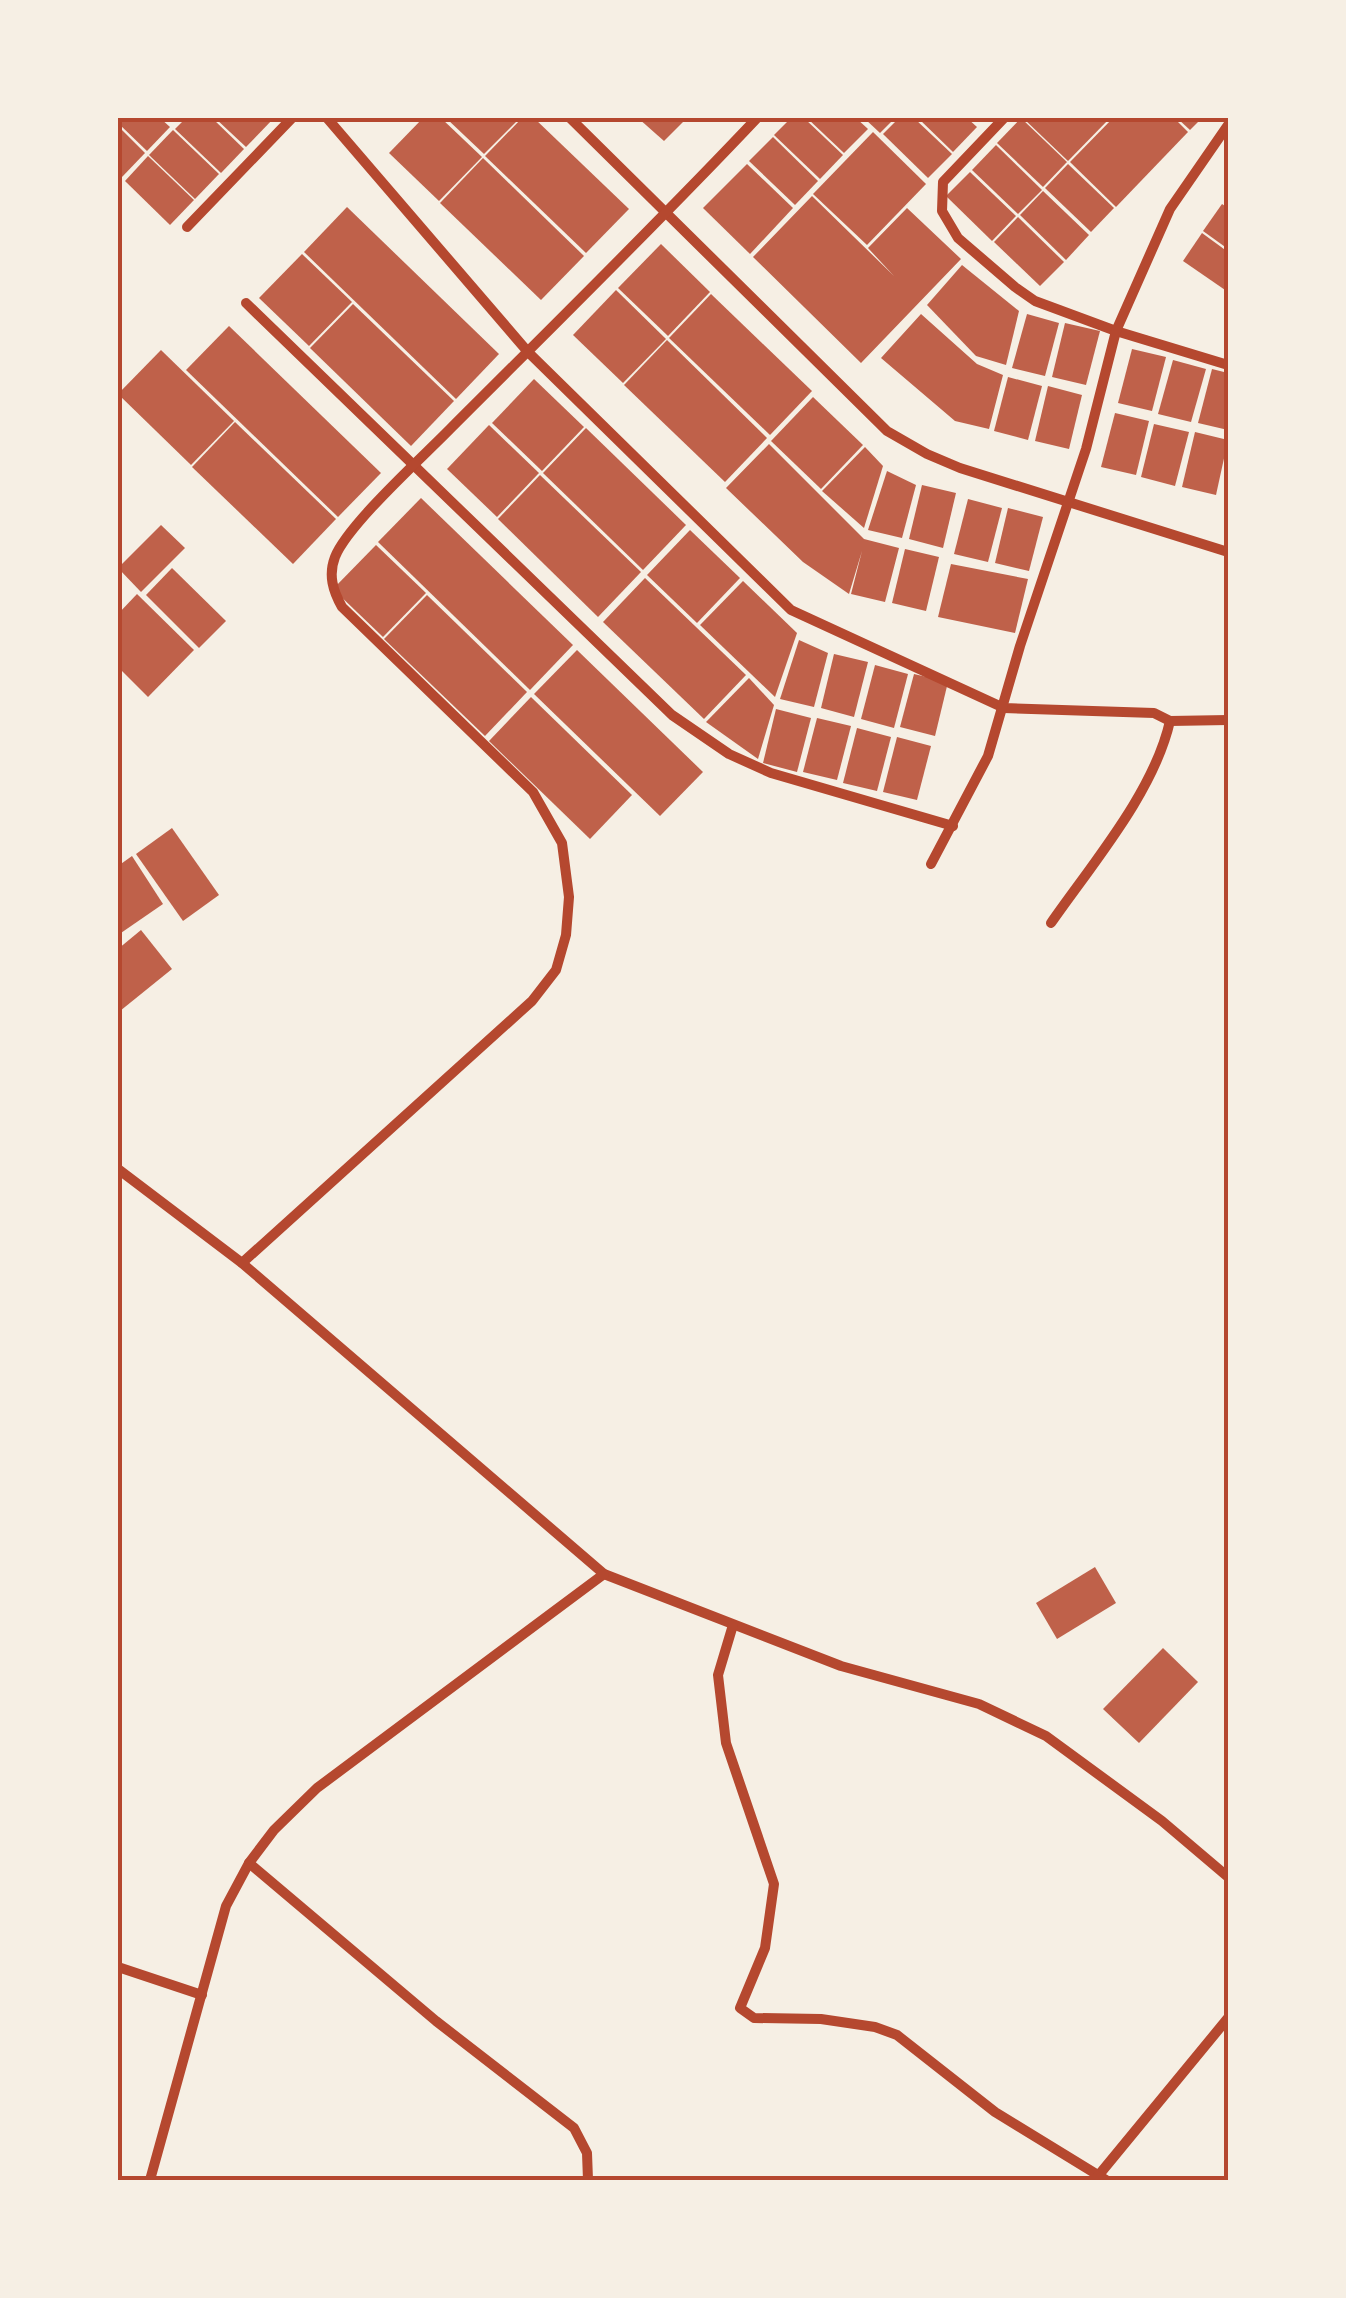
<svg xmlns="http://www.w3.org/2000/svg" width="1346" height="2298" font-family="Rubik,sans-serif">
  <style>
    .building { fill: #bf614a }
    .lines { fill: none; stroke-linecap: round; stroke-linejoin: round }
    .minor { stroke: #b5482f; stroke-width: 10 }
    .neatline { fill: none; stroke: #b5482f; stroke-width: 4 }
  </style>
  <rect width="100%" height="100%" fill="#f6efe4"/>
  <g class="building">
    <polygon points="118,118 160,118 170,127 147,151 118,123"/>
    <polygon points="186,118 212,118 244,149 221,173 175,129"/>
    <polygon points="215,118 274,118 246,147"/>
    <polygon points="423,118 441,118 482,157 439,201 389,153"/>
    <polygon points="446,118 520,118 484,154"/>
    <polygon points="522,118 534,118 629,209 586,253 485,156"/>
    <polygon points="638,118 687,118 664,141"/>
    <polygon points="791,118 804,118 843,155 820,179 774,135"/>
    <polygon points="807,118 856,118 868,129 844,153"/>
    <polygon points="864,118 895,118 880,133"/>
    <polygon points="899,118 914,118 952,154 928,178 883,134"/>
    <polygon points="918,118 967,118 977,127 953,152"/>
    <polygon points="1021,118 1067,162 1043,187 997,143"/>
    <polygon points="1023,118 1110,118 1068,161"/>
    <polygon points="1113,118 1174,118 1188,132 1116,207 1070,162"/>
    <polygon points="1177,118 1202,118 1190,130"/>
    <polygon points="118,126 145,153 122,177 118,173"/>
    <polygon points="173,130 219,174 195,199 149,155"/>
    <polygon points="873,132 926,184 867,245 813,194"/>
    <polygon points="773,137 818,181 795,205 749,161"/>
    <polygon points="996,145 1042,190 1018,214 972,170"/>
    <polygon points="148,156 194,200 170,225 125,181"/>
    <polygon points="483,158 584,256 541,300 440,203"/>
    <polygon points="747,164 793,208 750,254 703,208"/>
    <polygon points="1068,164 1114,208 1091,232 1045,188"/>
    <polygon points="970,172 1016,216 992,241 946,196"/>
    <polygon points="1043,191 1089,235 1066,260 1020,215"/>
    <polygon points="812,196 894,276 868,248 907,208 961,259 861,363 753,257"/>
    <polygon points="1222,204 1228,208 1228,249 1203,231"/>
    <polygon points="347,207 499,354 456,399 304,252"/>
    <polygon points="1018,217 1064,262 1040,286 994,242"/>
    <polygon points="1202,233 1228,252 1228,292 1183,261"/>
    <polygon points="661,244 710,292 668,336 618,288"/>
    <polygon points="302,254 352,302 309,346 259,298"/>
    <polygon points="962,265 1019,311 1006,365 976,356 927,305"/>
    <polygon points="616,290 666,339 623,383 573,335"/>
    <polygon points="711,294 812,391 770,435 669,338"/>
    <polygon points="353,304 454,401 411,446 310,348"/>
    <polygon points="921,314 977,364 1003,375 989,429 955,421 881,358"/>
    <polygon points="1027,314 1059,323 1045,376 1012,368"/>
    <polygon points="1065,323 1100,331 1086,385 1052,377"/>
    <polygon points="229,326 381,473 338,517 186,370"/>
    <polygon points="667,340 767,438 725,482 624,385"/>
    <polygon points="1132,349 1166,357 1152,411 1118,403"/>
    <polygon points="161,350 234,421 191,465 118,394"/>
    <polygon points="1173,360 1206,369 1191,422 1158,414"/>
    <polygon points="1212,369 1228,373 1228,430 1198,423"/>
    <polygon points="1008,377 1042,386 1028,440 994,431"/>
    <polygon points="534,379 584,427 542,471 492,423"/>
    <polygon points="1048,386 1082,395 1069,449 1035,441"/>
    <polygon points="813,397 863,445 821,489 771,441"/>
    <polygon points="1115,413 1149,421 1136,475 1101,467"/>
    <polygon points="235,422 336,519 293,564 192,467"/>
    <polygon points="1154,424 1189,432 1175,486 1141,477"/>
    <polygon points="489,425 539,473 497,517 447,469"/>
    <polygon points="586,428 686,525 643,570 543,473"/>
    <polygon points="1195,432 1228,440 1216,495 1182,487"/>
    <polygon points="769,444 864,539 899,548 885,602 851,594 862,551 849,594 803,562 726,488"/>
    <polygon points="865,447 883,466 864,528 822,491"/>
    <polygon points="887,471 916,485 902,538 868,530"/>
    <polygon points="540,475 641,572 598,617 498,519"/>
    <polygon points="922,485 956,493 943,548 909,539"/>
    <polygon points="421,498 573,645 530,690 378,542"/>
    <polygon points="968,499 1002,508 988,562 954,554"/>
    <polygon points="1008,508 1043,517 1029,571 995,563"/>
    <polygon points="161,525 185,548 141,592 118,568"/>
    <polygon points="690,530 740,578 697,623 647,575"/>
    <polygon points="376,545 426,593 383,637 333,589"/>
    <polygon points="905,549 939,557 926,611 892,603"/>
    <polygon points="951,564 1028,579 1015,633 938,617"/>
    <polygon points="172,568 226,621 199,648 146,595"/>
    <polygon points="645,578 746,675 704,719 603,622"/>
    <polygon points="743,581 797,633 775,697 700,625"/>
    <polygon points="137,594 194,650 148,697 118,667 118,614"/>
    <polygon points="427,595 527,692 485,736 384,639"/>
    <polygon points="799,640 828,653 814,707 780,699"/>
    <polygon points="577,650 703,772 660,816 534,694"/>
    <polygon points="834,654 868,662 854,717 821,708"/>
    <polygon points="875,665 908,674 894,728 861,719"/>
    <polygon points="914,674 948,682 935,736 900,727"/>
    <polygon points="749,678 774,705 758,759 706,722"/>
    <polygon points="531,697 632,795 590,839 489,741"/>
    <polygon points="776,709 811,718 797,772 763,763"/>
    <polygon points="817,718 851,726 837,780 803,772"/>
    <polygon points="857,728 891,737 877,791 843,783"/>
    <polygon points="897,737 931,746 917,800 883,792"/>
    <polygon points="172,828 219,895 183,921 136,854"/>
    <polygon points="132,856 163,904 118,935 118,866"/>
    <polygon points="141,930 172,969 120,1011 118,1007 118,949"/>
    <polygon points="1095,1567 1116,1603 1057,1639 1036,1603"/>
    <polygon points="1163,1648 1198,1682 1139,1743 1103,1709"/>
  </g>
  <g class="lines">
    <g class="minor">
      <path d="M 327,118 L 528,352 L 791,610 L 1004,708 L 1154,713 L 1170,721 C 1154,792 1092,864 1051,923"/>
      <polyline points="570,118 887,431 927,454 960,468 1228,552"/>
      <polyline points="1004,118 943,182 942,211 958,238 1015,287 1035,301 1116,331 1228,365"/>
      <polyline points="187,227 292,118"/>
      <polyline points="246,303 672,715 729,754 771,773 953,826"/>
      <polyline points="1170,721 1228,720"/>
      <polyline points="931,864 988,756 1020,646 1086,449 1116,331 1170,209 1228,125"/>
      <polyline points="118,1169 242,1263 604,1574 841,1666 979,1704 1046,1736 1162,1821 1228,1877"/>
      <path d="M 242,1263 L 532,1001 L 556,970 L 566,935 L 569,897 L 562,843 L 533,792 L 342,607 C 333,591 328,575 335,557 C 348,524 425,455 452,427 C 555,324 658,223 757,118"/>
      <polyline points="733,1625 718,1675 726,1743 774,1884 765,1948 740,2008 754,2018 821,2019 875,2027 897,2035 995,2112 1106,2180"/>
      <polyline points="249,1863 436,2021 574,2128 587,2153 588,2180"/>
      <polyline points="118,1967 202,1995"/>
      <polyline points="1098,2176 1228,2018"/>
      <polyline points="150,2180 226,1906 249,1863 274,1830 317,1788 604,1574"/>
    </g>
  </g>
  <rect width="1346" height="2298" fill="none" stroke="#f6efe4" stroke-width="240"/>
  <rect x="120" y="120" width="1106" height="2058" class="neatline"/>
</svg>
